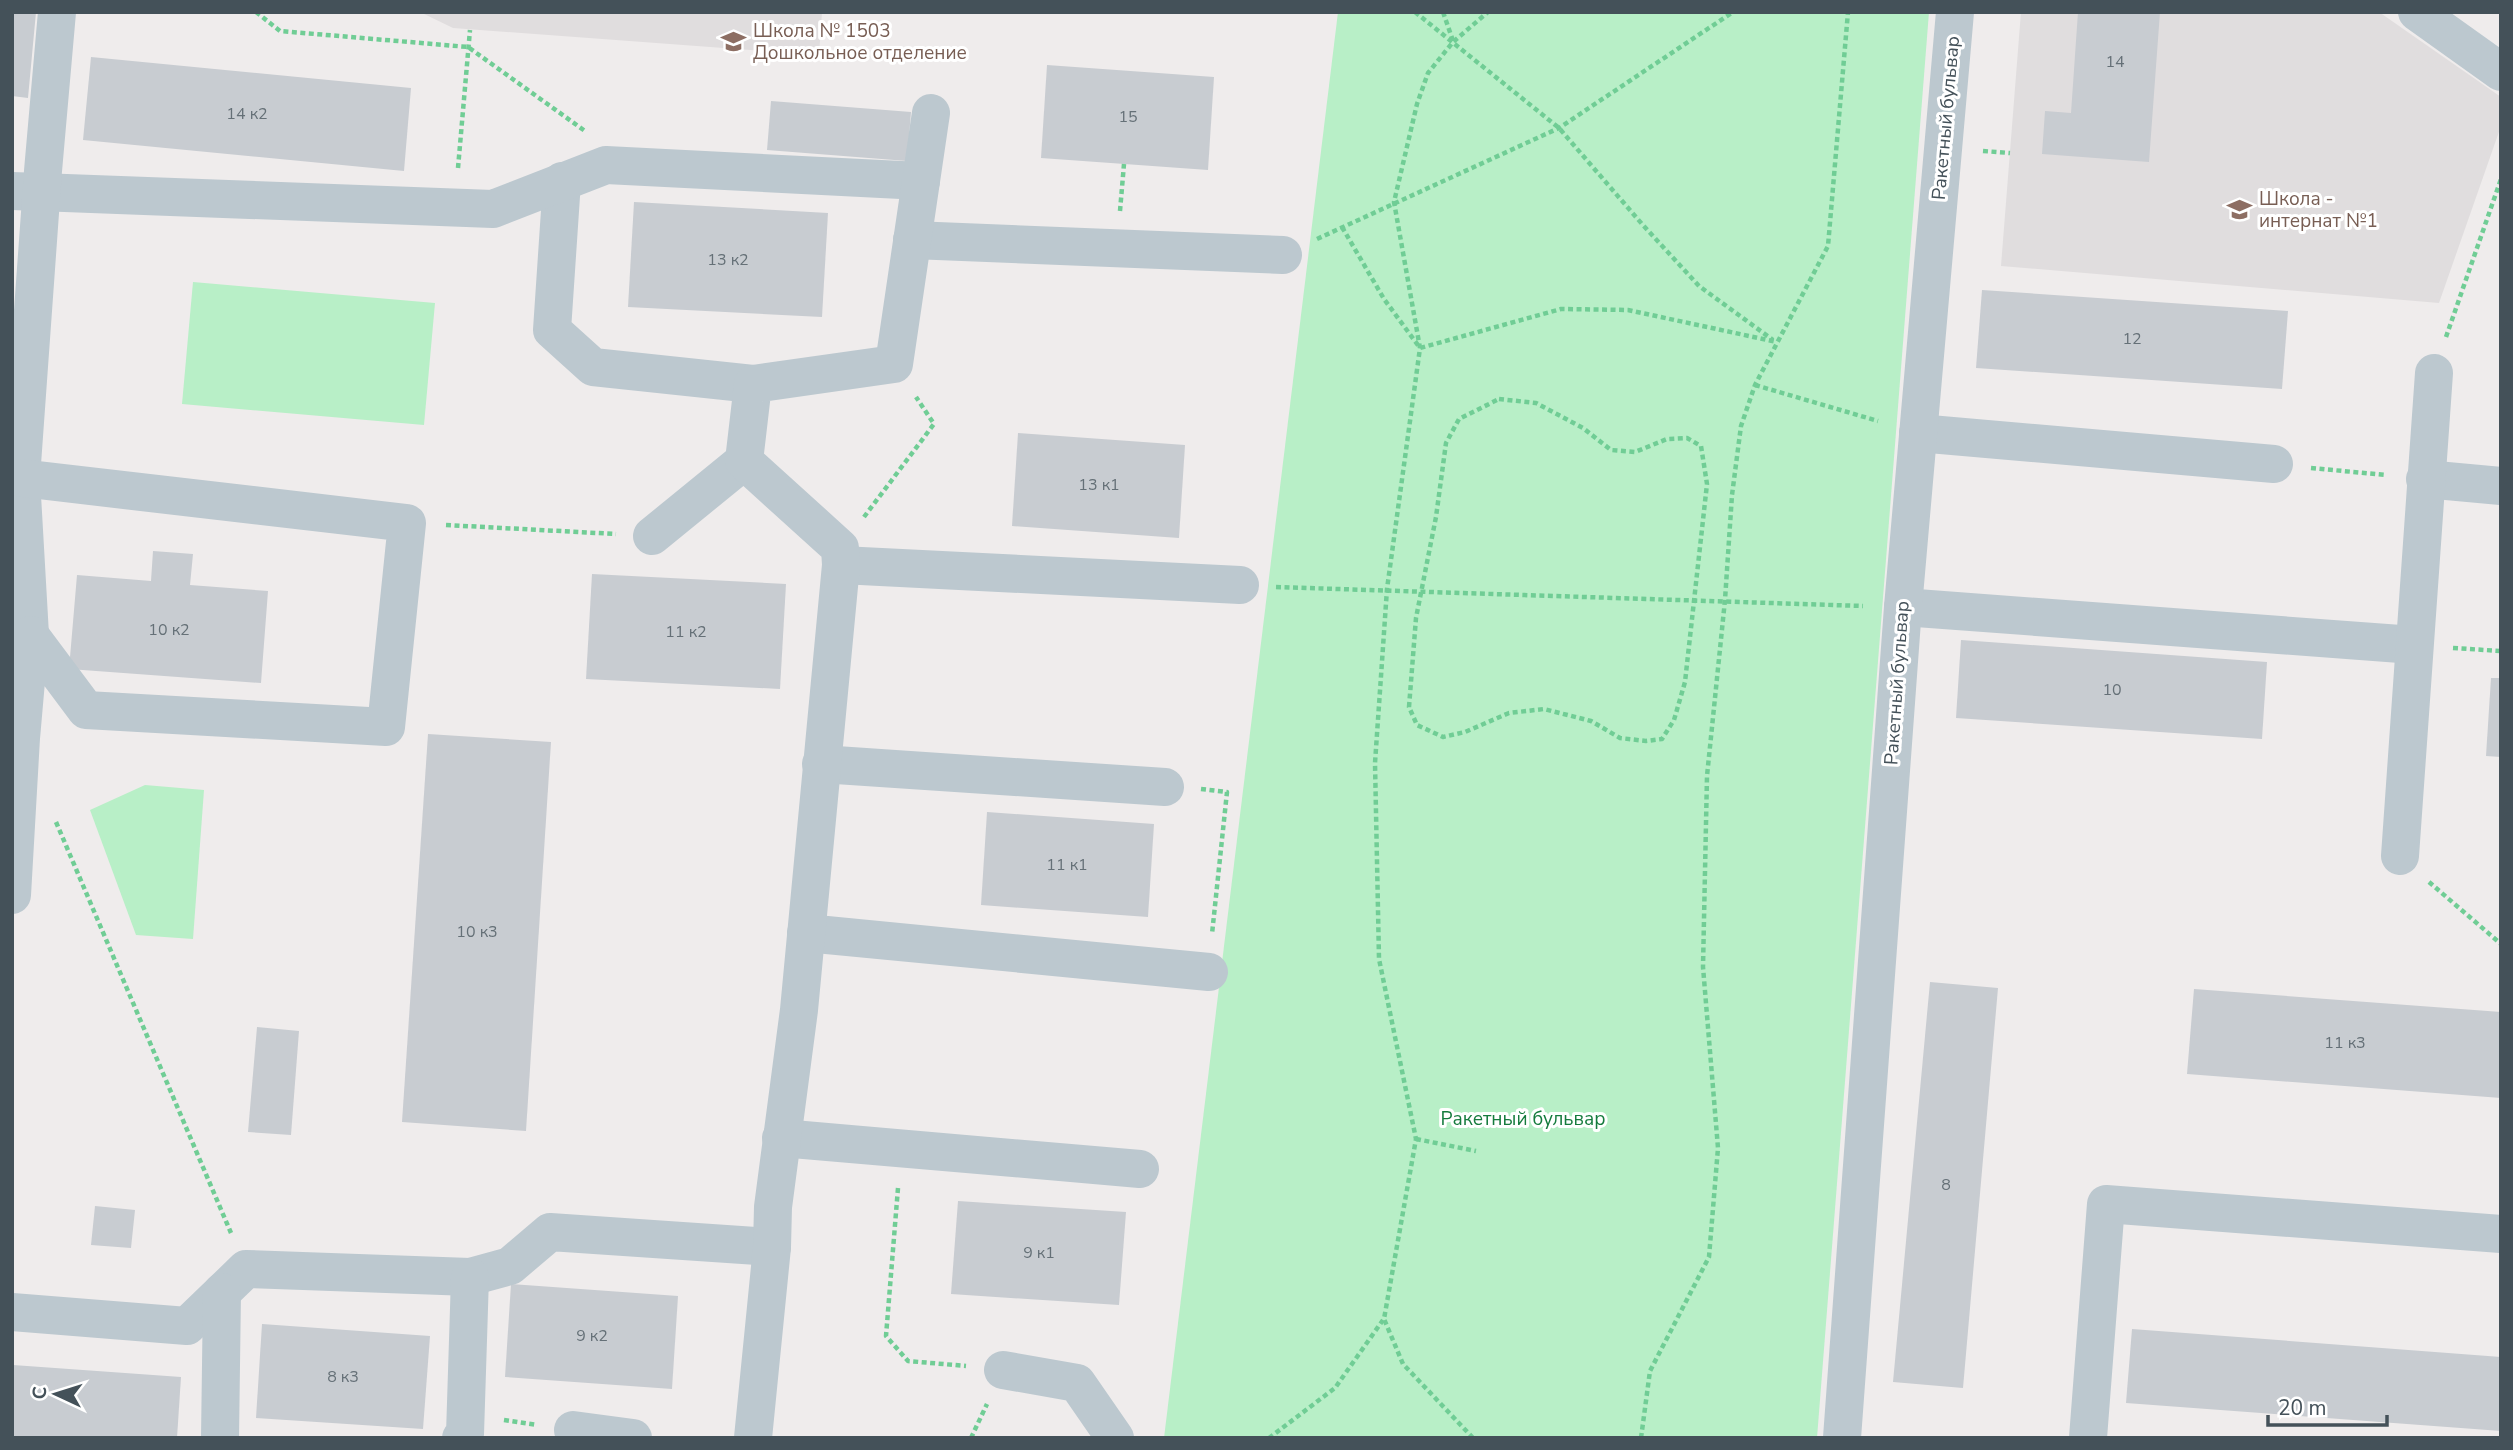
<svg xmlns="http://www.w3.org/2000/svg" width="2513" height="1450" font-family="'Nunito Sans',sans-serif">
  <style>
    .education { fill: #e0ddde }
    .green { fill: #b8efc7 }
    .building { fill: #c8ccd1 }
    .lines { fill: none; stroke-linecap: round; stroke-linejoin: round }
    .path { stroke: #70cd95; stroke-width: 4.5; stroke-dasharray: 5 3.5; stroke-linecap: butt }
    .minor { stroke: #bcc8cf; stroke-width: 38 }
    .labels { text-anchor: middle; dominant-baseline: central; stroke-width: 6; stroke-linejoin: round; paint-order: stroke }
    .number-label { font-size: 16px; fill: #657077 }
    .education-label { font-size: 19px; fill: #785e54; stroke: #fff; text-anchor: start }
    .street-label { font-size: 19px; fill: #445159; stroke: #fff }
    .park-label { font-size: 19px; fill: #157b3d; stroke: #fff }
  </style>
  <rect width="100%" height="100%" fill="#efecec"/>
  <g class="education">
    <polygon points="420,12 822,12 819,55 453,28"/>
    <polygon points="2021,12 2379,12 2501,97 2501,126 2439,303 2001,266"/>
  </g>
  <g class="green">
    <polygon points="1338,12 1929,12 1817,1438 1164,1438"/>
    <polygon points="193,282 435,303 424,425 182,404"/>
    <polygon points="145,785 204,790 193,939 136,935 90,810"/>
  </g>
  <g class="building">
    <polygon points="12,12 36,12 28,98 12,96"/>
    <polygon points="2078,12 2160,12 2149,162 2042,154 2045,111 2071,113"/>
    <polygon points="91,57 411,88 404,171 83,140"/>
    <polygon points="1047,65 1214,77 1208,170 1041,158"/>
    <polygon points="771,101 911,112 907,161 767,150"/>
    <polygon points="634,202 828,213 822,317 628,307"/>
    <polygon points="1982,290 2288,311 2282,389 1976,368"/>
    <polygon points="1018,433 1185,445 1179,538 1012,526"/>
    <polygon points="153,551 193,554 190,585 268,591 261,683 69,669 77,575 151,581"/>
    <polygon points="592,574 786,584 780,689 586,679"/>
    <polygon points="1961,640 2267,662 2262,739 1956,718"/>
    <polygon points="2491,678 2501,678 2501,757 2486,756"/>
    <polygon points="428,734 551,742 526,1131 402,1122"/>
    <polygon points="987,812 1154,824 1148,917 981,905"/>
    <polygon points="1930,982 1998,988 1963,1388 1893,1382"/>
    <polygon points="2194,989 2501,1012 2501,1098 2187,1074"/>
    <polygon points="257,1027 299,1031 291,1135 248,1132"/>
    <polygon points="958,1201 1126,1212 1119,1305 951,1294"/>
    <polygon points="95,1206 135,1210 131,1248 91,1245"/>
    <polygon points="511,1284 678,1296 672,1389 505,1377"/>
    <polygon points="262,1324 430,1336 423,1429 256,1418"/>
    <polygon points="2132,1329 2501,1357 2501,1431 2126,1403"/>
    <polygon points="13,1365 181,1377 177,1438 12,1438"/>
  </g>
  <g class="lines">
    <g class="path">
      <polyline points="256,12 280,31 468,47 585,131"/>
      <polyline points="1415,12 1559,128 1642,224 1699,286 1773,340"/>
      <polyline points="1443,12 1453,41"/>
      <polyline points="1983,151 2010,153"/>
      <polyline points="458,168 470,30"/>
      <polyline points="1120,211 1124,164"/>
      <polyline points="1342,227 1384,299 1420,348 1561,309 1628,310 1777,342"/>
      <polyline points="1317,239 1559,128 1733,12"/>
      <polyline points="2446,337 2501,179"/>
      <polyline points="1755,385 1878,421"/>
      <polygon points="1499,399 1536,403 1583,428 1611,450 1635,452 1667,439 1687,438 1701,446 1707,484 1685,682 1674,720 1662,739 1646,741 1620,738 1591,721 1544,709 1509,713 1465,732 1443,737 1417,725 1409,707 1416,618 1436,517 1446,443 1459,419"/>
      <polyline points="2311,468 2386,475"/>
      <polyline points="864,517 934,424 916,397"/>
      <polyline points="446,525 616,534"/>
      <polyline points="1276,587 1863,606"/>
      <polyline points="2453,648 2501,651"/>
      <polyline points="1201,789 1227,792 1212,934"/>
      <polyline points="56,822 231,1233"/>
      <polyline points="2429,882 2501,944"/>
      <polyline points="1416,1139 1476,1151"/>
      <polyline points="898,1188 886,1336 908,1361 966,1366"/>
      <polyline points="504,1420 537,1425"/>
      <polyline points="971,1438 987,1404"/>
      <polyline points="1269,1438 1335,1388 1383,1320"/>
      <polyline points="1473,1438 1403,1364 1384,1319 1416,1139 1379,959 1375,763 1387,589 1420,348 1394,202 1417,104 1428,73 1453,42 1488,12"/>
      <polyline points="1641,1438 1650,1371 1709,1257 1718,1148 1703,967 1707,776 1725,600 1732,495 1741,426 1755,385 1828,246 1848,12"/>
    </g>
    <g class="minor">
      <polyline points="2417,12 2501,72"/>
      <polyline points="562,181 552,330 593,367 753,384"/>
      <polyline points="12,191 493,209 606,165 921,181"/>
      <polyline points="912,240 1283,255"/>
      <polyline points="1918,433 2274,464"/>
      <polyline points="2425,479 2501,486"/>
      <polyline points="652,536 744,461"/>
      <polyline points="841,565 1240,585"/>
      <polyline points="1903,607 2414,645"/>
      <polyline points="12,634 30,635 21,478 43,171 57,12"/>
      <polyline points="821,764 1165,787"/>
      <polyline points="2400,856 2434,373"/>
      <polyline points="12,895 21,738 30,635 86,710 386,727 407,523 21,478"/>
      <polyline points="806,933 1209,972"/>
      <polyline points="781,1138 1140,1169"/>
      <polyline points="12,1312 187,1326 246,1269 470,1277 510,1266 550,1232 772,1247"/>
      <polyline points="1003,1370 1077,1383 1115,1438"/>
      <polyline points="573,1430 633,1438"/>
      <polyline points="220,1438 222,1292"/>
      <polyline points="461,1438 465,1434 470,1277"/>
      <polyline points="753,1438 772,1247 773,1207 799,1010 841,565 840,548 744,461 753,384 894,364 931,113"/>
      <polyline points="1842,1438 1903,607 1955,12"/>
      <polyline points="2088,1438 2106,1204 2501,1234"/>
    </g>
  </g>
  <defs>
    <symbol id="school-bare" viewBox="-9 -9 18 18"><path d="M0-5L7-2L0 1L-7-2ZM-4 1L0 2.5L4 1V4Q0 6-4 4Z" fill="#8d6e63" stroke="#fff" stroke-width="2.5" paint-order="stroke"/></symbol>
  </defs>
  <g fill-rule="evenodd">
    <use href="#school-bare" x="716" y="24" width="35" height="35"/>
    <use href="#school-bare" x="2222" y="192" width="35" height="35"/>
  </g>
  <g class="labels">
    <g class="number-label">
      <text x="2115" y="62">14</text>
      <text x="247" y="114">14 к2</text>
      <text x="1128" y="117">15</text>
      <text x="728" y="260">13 к2</text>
      <text x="2132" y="339">12</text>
      <text x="1099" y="485">13 к1</text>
      <text x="169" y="630">10 к2</text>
      <text x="686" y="632">11 к2</text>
      <text x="2112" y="690">10</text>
      <text x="1067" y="865">11 к1</text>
      <text x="477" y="932">10 к3</text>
      <text x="2345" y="1043">11 к3</text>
      <text x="1946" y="1185">8</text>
      <text x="1039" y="1253">9 к1</text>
      <text x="592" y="1336">9 к2</text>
      <text x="343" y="1377">8 к3</text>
    </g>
    <g class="education-label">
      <text x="753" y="31">Школа № 1503<tspan x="753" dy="22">Дошкольное отделение</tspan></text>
      <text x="2259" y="199">Школа -<tspan x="2259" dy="22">интернат №1</tspan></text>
    </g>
    <g class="street-label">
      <text transform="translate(1946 118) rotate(-85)">Ракетный бульвар</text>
      <text transform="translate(1897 683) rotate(-86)">Ракетный бульвар</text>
    </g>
    <g class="park-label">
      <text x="1523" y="1119">Ракетный бульвар</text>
    </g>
  </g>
  <rect width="2513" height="1450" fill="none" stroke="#445159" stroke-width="28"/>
  <g transform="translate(56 1394) rotate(274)" stroke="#ffffff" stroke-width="5" paint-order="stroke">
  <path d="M0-5L12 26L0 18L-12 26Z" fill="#445159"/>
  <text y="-10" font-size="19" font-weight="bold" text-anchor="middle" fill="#445159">С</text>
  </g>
  <path d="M2268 1415v10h119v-10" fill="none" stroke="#445159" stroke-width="3.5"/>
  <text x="2278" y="1415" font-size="21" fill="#445159" stroke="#ffffff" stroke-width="5" paint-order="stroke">20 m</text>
</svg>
